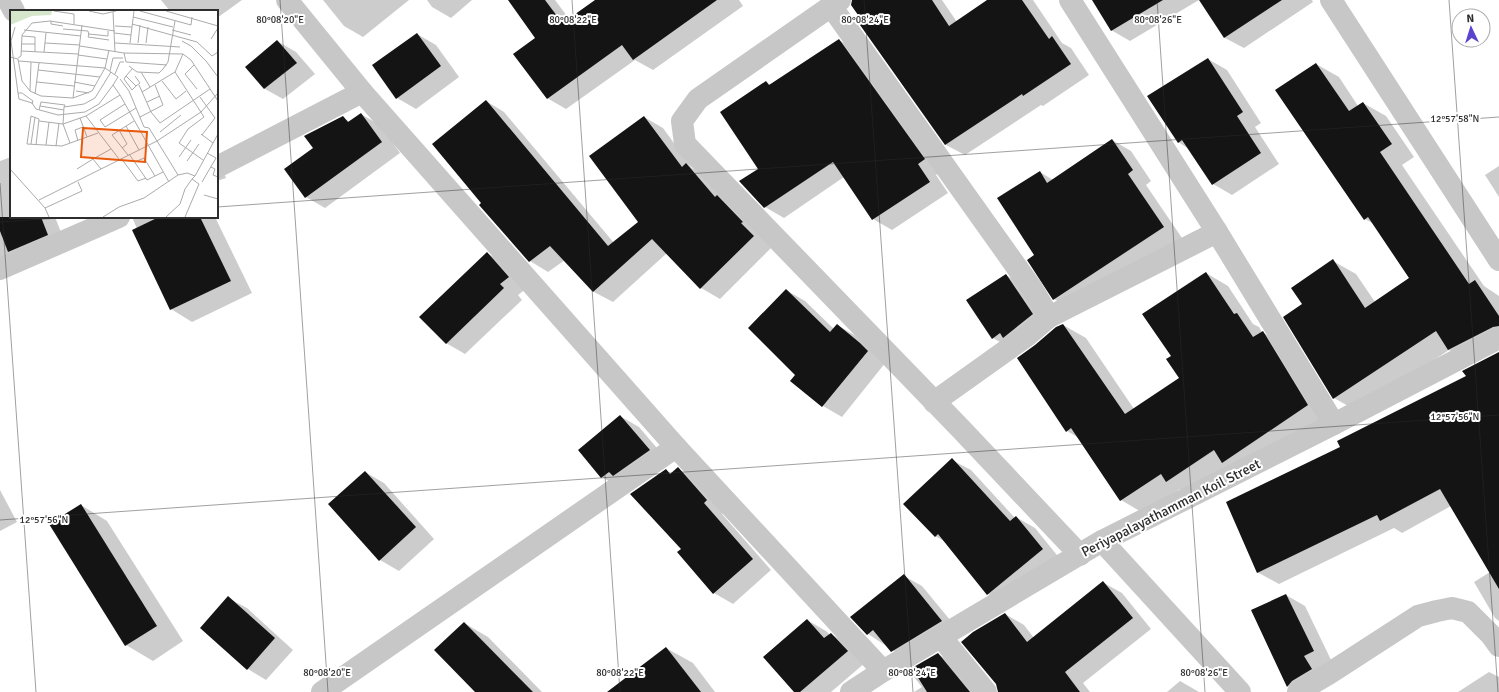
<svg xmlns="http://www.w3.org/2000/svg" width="1499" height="692" font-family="Signika,sans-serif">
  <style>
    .shadow { fill: #0003 }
    .building { fill: #141414 }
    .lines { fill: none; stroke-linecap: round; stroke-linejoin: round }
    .minor { stroke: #c7c7c7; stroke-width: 22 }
    .ticks { fill: none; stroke: #2d2d2d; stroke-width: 1; stroke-opacity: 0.45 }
    .labels { text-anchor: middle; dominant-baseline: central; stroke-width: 4; stroke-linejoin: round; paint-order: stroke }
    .street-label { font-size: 14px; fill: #2d2d2d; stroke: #fff }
    .inset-road { fill: none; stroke: #ababab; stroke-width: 1 }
    .view { fill: #e8590c; fill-opacity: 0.15; stroke: #e8590c; stroke-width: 2 }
    .inset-edge { fill: none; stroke: #2d2d2d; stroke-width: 2 }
    .ticks-label { font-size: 10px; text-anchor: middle; fill: #2d2d2d; stroke: #fff; stroke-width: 4; stroke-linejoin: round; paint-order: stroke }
  </style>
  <rect width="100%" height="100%" fill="#fff"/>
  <g class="shadow">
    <polygon points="161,0 242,0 217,18 217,11 170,11"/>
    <polygon points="323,0 409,0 363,37 344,26"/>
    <polygon points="427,0 472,0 451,18 432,7"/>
    <polygon points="509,0 555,0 570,20 597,0 739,0 743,6 653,70 635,60 566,109 547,98 537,38"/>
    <polygon points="859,0 942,0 957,22 989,0 1033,0 1062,43 1071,48 1089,75 1043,106 1041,105 965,155 946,145 861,25 864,23"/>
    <polygon points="1093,0 1199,0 1130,41 1111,30"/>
    <polygon points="1206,0 1312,0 1313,2 1244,48 1225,38 1202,3"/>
    <polygon points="417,34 436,45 459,77 416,109 397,98"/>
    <polygon points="839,40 858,51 943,170 936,175 948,193 892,230 873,219 844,177 784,218 765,207 759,169 766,82 771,85"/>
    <polygon points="277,41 296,52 315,74 283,99 265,89 247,67"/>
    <polygon points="1208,59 1227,70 1261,123 1255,127 1279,164 1232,195 1213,184 1189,149 1178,142"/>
    <polygon points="1316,64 1339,77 1358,106 1363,103 1386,116 1414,157 1402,165 1484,286 1499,296 1499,348 1472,363 1449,350 1357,411 1334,398 1303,304 1333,261 1356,274 1375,302 1411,278 1374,224 1365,219"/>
    <polygon points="486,101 504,112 614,243 639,223 644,117 663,128 692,168 705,176 772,247 720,299 701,288 667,253 613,302 594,292 565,260 548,272 530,261 483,203"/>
    <polygon points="361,114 380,125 400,153 325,208 306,197 285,169 315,148 342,117 350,122"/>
    <polygon points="1112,140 1131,151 1151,181 1146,185 1182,238 1073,310 1054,299 1040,172 1053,180"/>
    <polygon points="217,155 226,178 217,181"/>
    <polygon points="11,157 11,217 55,217 66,245 0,259 0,161"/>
    <polygon points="1499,166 1499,197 1485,175"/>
    <polygon points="132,217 215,217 252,293 192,322 171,309"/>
    <polygon points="487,253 506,264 527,288 518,295 522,300 465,354 446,343"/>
    <polygon points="1206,273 1228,286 1253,324 1259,327 1262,332 1285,345 1330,418 1189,494 1180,489 1143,513 1121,500 1079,438 1067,431 1063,325 1086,338 1134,409 1180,378 1173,356"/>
    <polygon points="1006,275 1025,286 1051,325 1012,349 993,338"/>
    <polygon points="786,290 805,301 834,329 837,325 856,336 886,362 842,417 823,406 791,381 797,374"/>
    <polygon points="1499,353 1499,621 1495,618 1474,582 1490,572 1451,506 1402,533 1394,528 1279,584 1257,572 1341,447 1467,377"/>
    <polygon points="620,416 639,427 668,461 620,488 602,477"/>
    <polygon points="952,460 971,470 1015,518 1016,517 1035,528 1061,560 1007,605 988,594 946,542 935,536"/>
    <polygon points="678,469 696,479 725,511 722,514 771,570 733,604 714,593 683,549 666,470 672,474"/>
    <polygon points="365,472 384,483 434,539 399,571 380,560"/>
    <polygon points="0,490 17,522 0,531"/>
    <polygon points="81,505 107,521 183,641 153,661 126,645"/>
    <polygon points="904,576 922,586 960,632 911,662 868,634"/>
    <polygon points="1104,583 1122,593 1151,629 1083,683 1090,692 999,692 1005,614 1024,625 1034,638"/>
    <polygon points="1286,595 1305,606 1332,662 1297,692 1288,686 1252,611"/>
    <polygon points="228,598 247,608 293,650 266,680 248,669"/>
    <polygon points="807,620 826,631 830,635 831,634 850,645 866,662 831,692 796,692"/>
    <polygon points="464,623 488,637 542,692 476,692"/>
    <polygon points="666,648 693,663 715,692 609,692"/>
    <polygon points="938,654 957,665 979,692 914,692 922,687 909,671"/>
    <polygon points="1489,672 1499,677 1499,692 1458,692"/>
    <polygon points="1180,681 1199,692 1167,692"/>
  </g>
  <g class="building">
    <polygon points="508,0 545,0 560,20 562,19 564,22 595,0 717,0 633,60 622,45 547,99 513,54 535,38"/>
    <polygon points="852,0 932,0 949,26 987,0 1022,0 1049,39 1052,36 1071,64 1023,96 1022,94 945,145 860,25 863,22 851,5"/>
    <polygon points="1092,0 1163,0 1111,31"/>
    <polygon points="1199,0 1282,0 1224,38"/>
    <polygon points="417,33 441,66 396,99 372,65"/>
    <polygon points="839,39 925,159 918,164 930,182 872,220 833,162 764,208 739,181 758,169 720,112 766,81 769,85"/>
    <polygon points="277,40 297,63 264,89 245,67"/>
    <polygon points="1208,58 1243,112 1237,116 1261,153 1212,185 1182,140 1178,143 1147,96"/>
    <polygon points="1316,63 1349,111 1363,102 1392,144 1380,152 1469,284 1475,280 1499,316 1499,326 1493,327 1448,350 1436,331 1333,399 1283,317 1302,304 1291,288 1333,259 1365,308 1409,278 1368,217 1364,220 1275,90"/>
    <polygon points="486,100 608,246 638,222 589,156 644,116 682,167 686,163 715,197 717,195 743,222 741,223 754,236 700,289 652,239 593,292 550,246 529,262 479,205 481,203 432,144"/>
    <polygon points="361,113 382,142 305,198 284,169 313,148 304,136 343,116 348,122"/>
    <polygon points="1112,139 1133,170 1128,174 1164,227 1053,300 1027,260 1034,255 997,198 1040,171 1047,183"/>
    <polygon points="0,217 41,217 48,235 8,252 0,231"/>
    <polygon points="159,217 200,217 231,281 170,310 132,230"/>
    <polygon points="487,252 509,277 500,284 504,288 446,344 419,317"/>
    <polygon points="1206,272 1234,314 1237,313 1253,337 1263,331 1308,405 1222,463 1214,450 1166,482 1161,474 1120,501 1071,428 1066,432 1017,358 1035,345 1056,327 1063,324 1125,414 1179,378 1166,359 1171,356 1142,314"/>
    <polygon points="1006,274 1033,314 1003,338 1000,333 992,339 966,300"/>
    <polygon points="786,289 830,332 837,324 860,343 868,351 822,407 790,381 795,375 748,328"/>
    <polygon points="1499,352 1499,589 1440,489 1380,521 1377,515 1257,573 1226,502 1340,447 1337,441 1466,376 1462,371"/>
    <polygon points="620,415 650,450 613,476 609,472 601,478 578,450"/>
    <polygon points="952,458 1010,521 1016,516 1043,549 987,595 938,534 935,537 903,504"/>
    <polygon points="678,467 707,500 704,503 753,559 713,594 677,552 681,549 630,494 666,469 670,474"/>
    <polygon points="365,471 416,527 379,561 328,504"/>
    <polygon points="81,504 157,626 125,646 49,524"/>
    <polygon points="904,574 942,621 891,652 873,630 867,635 850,617"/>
    <polygon points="1103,581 1133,618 1065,672 1080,692 998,692 996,684 961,642 973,632 1005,613 1027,642"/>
    <polygon points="1286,594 1314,651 1304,656 1312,669 1292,681 1287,687 1251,610"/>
    <polygon points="228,596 275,638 247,670 200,628"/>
    <polygon points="807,619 824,638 831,633 848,651 800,692 794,692 763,657"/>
    <polygon points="464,622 533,692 475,692 434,650"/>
    <polygon points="666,647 701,692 607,692"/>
    <polygon points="938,653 970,692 927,692 912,668"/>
  </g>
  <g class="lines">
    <g class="minor">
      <polyline points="8,0 14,11"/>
      <polyline points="287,0 362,92 676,447 883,671"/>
      <polyline points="840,0 698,99 682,121 685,144 960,428 1080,555"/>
      <polyline points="1070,0 1217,232 1334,424"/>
      <polyline points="1331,0 1499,260"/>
      <polyline points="831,6 1033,290 1049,317 1028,335 934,402"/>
      <polyline points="217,167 362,92"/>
      <polyline points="0,269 119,217"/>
      <polyline points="1049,317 1217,232"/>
      <polyline points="1102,541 1240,692"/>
      <polyline points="941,637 986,692"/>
      <polyline points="322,692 676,447"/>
      <polyline points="851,692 883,671 1102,541 1334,424 1499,338"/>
      <polyline points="1298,692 1330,673 1418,616 1437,611 1452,608 1468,612 1491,635 1499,646"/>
    </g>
  </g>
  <path class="ticks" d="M 280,0 L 328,692M 572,0 L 620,692M 864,0 L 913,692M 1157,0 L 1205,692M 1449,0 L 1498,692M 0,183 L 36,692M 217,207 L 1499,117M 0,222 L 74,217M 0,520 L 1499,415"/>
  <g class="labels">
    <g class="street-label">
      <text transform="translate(1171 508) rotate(-27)">Periyapalayathamman Koil Street</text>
    </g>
  </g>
  <g transform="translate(10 10)">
    <rect width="208" height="208" fill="#fff"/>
    <path d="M 0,1 L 42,1 L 41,5 L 22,6 L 0,15 Z" fill="#d5e6ca"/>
    <path class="inset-road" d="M 44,1 L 64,4 L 64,14M 79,1 L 93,4 L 106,1M 130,1 L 181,15 L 182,7M 156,1 L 208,16M 103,2 L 105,42M 123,7 L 163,17M 41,11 L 41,14 L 53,16M 122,14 L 187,32 L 202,46 L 208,42M 105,16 L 122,17M 5,17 L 1,31 L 8,83 L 9,89 L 22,93 L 26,99 L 48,105 L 75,102 L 89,94 L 103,75M 53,19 L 78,21 L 79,25M 14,20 L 71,26M 162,20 L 181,25M 98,21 L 98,26 L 79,24 L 78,27 L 99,30M 104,23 L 121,25M 12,26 L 25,27 L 25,42M 201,29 L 208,18M 172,31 L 181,36 L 196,51 L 208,67M 35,33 L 70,35M 105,33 L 170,37M 120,33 L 124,1M 128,33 L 130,15M 136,33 L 138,17M 11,34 L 25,34M 70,36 L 114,43 L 173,44 L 165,62 L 132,82M 11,41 L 68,44M 34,42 L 36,23M 114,43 L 116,52 L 157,55M 173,44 L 181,50 L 208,91M 68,45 L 97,49M 0,47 L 8,49 L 12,71 L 20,81 L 31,86 L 63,88 L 72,15M 8,48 L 11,46 L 12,25 L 22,13 L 40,11 L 105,21M 9,51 L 95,58 L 108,67 L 103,75 L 110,85M 184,55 L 175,64 L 187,79M 119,56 L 127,62 L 149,63 L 153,59 L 158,52 L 165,11M 122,59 L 116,66 L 126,76 L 130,73 L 125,66M 28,60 L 90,67M 100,61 L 103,48 L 113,48M 131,62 L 140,77M 165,62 L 194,107 L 178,119 L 169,133 L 193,150M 105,64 L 110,52 L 114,52M 116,66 L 114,69 L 122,80 L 126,76M 110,69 L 119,81 L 134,117 L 139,118 L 168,165M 152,71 L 166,89 L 176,81M 27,72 L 64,76M 64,72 L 85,76M 129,75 L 141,102 L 150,113 L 200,79M 20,81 L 21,52M 66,81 L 79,83M 8,83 L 12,83 L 23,91 L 22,94M 25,84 L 29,53M 190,87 L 205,108 L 192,125M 63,88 L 82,81 L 95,58 L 99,40M 137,92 L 150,86M 115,94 L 90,110 L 95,117 L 126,98M 30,96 L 54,100M 29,100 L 31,92 L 55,95 L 54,97M 76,106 L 109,149M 130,107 L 153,95 L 145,75M 70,108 L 77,127M 29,111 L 53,114 L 76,106 L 110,85 L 159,172M 116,116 L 129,140M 109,120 L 117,134 L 112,138M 150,122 L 171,105M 191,124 L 203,133M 68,131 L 65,120 L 73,117M 60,133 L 53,114 L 54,97 L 74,94 L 85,88 L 101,62M 21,134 L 25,107M 26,135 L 29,109 L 21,106 L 17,134 L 52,136 L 88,123M 36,135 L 39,112M 46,136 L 49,113M 119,144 L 137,170 L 153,162M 118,145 L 102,125 L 124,111M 169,147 L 181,130M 111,148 L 128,171 L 136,168M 177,151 L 189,134M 125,152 L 134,148 L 145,166M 201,157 L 205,159 L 203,165 L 208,167M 0,159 L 35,198 L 39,207M 67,159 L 83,149M 91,159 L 83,149 L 101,139M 192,172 L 206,148 L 197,143M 194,185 L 208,189M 29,190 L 147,131 L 191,102 L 208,83M 35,198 L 72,181 L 68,172M 93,207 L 109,197 L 134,188 L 168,165 L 177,163 L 185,166 L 208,124M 156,207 L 170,194 L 175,179 L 182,169M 175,207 L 189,174 L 182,169 L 185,166"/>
    <path class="view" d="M 73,118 L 137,122 L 135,152 L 71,147 Z"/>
    <rect width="208" height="208" class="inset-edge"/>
  </g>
  <g class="ticks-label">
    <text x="280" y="23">80°08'20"E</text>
    <text x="573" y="23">80°08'22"E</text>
    <text x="865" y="23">80°08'24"E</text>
    <text x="1158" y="23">80°08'26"E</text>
    <text x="1455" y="122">12°57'58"N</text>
    <text x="1455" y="420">12°57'56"N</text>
    <text x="44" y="523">12°57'56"N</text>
    <text x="327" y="676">80°08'20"E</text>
    <text x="620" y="676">80°08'22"E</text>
    <text x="912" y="676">80°08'24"E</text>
    <text x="1204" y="676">80°08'26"E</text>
  </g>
  <g transform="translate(1471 28) rotate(356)"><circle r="19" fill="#ffffff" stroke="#ababab"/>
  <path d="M0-3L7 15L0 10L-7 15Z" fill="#5b43cf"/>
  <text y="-6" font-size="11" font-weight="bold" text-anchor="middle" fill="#2d2d2d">N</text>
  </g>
</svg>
